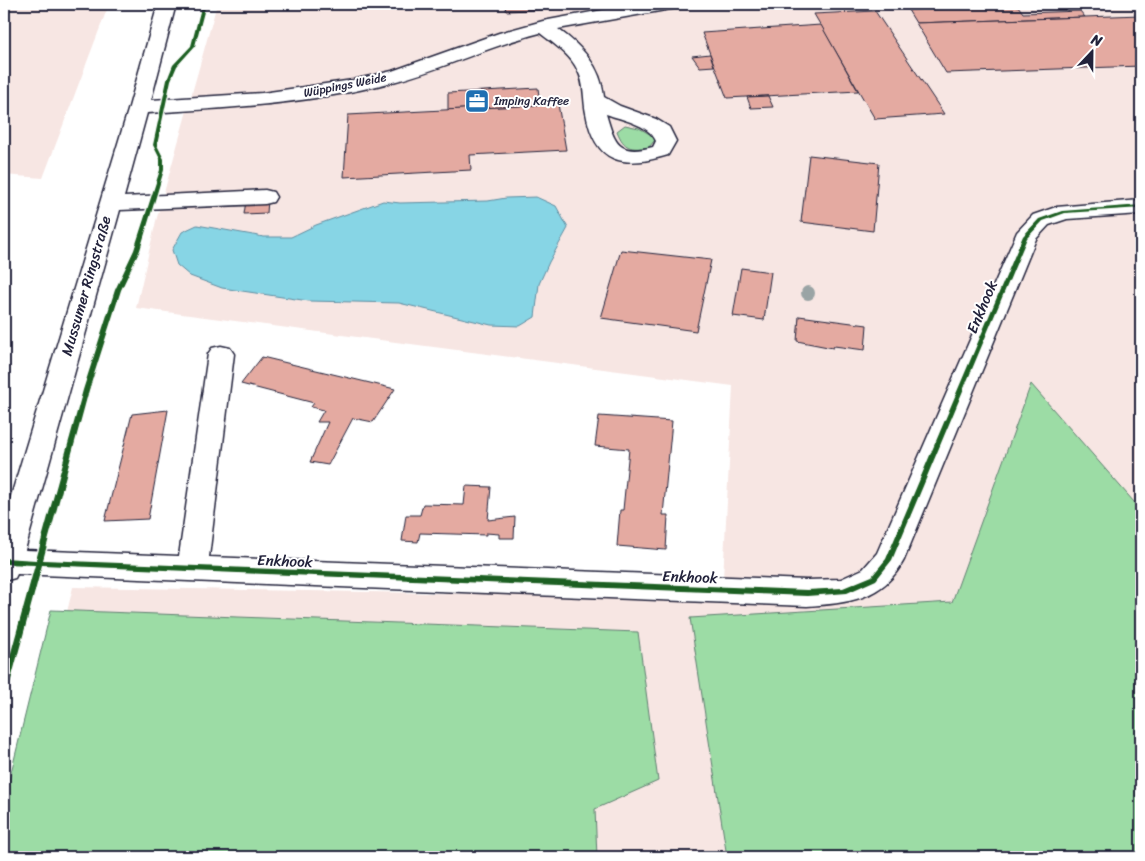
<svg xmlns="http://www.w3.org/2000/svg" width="1145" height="861" font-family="Sriracha,sans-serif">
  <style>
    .built { fill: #f7e6e3 }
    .green { fill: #9cdca5; stroke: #5f7f70 }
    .water { fill: #87d5e5; stroke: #5f8da1 }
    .building { fill: #e4aaa1; stroke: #22223b }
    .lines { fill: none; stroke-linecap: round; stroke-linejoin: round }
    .minor-casing { stroke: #22223b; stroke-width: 3 }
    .minor { fill: #fff; fill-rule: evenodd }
    .cycleway-casing { stroke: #fff; stroke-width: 3 }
    .cycleway { fill: #1b5e20; fill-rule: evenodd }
    .tree { fill: #9aa4a5 }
    .labels { text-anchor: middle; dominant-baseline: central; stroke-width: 4; stroke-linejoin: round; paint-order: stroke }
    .far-street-label { font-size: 12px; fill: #22223b; stroke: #fff }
    .far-poi-label { font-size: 12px; fill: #22223b; stroke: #fff; text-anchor: start }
    .street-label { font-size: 15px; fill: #22223b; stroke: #fff }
  </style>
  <rect width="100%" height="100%" fill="#fff"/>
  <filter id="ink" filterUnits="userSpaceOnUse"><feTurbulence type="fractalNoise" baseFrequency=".02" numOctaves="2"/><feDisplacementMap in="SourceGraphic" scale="10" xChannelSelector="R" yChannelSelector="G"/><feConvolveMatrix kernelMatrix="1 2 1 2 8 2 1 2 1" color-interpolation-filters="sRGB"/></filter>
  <g filter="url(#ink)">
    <g class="built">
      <polygon points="4,4 109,4 43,178 4,175"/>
      <polygon points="217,4 1141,4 1141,857 8,857 73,587 722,598 733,386 136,308 156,221"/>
    </g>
    <g class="green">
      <path d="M 625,125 L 639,128 L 655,137 L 655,140 L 649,147 C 631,150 624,149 617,131 Z"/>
      <polygon points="1031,384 1141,510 1141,857 727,857 690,618 952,602"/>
      <polygon points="51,610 638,632 658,781 595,809 597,857 4,857 4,801"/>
    </g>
    <polygon class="water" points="536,197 556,206 568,228 549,262 539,284 535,317 520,326 491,325 399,303 309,301 222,288 190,276 177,265 172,250 182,232 197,225 264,237 291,237 316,225 383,201 400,203 488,201 506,198"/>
    <g class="building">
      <polygon points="374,4 422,4 373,6"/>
      <polygon points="553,4 555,9 506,11 505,6"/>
      <polygon points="1018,6 1023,13 1080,11 1085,17 916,23 908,10"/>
      <polygon points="875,11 944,114 875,119 814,14"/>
      <polygon points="1141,15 1141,66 946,73 916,23"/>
      <polygon points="821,25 858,91 727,98 702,33"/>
      <polygon points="710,54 714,66 700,67 692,56"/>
      <polygon points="538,88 540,105 448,110 448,93"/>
      <polygon points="768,96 773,107 751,108 747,97"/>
      <polygon points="558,104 566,150 470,155 471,170 344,177 348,115"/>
      <polygon points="809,155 879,163 873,231 801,222"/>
      <polygon points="268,200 267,213 244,214 246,201"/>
      <polygon points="621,250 711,260 696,331 601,318"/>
      <polygon points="741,268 771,272 764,320 733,316"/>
      <polygon points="799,316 867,325 865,350 834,346 833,348 797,341"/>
      <polygon points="262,357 395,389 373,422 353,418 328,465 310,462 328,422 317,422 324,410 311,407 314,403 241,384"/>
      <polygon points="168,410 148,519 105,521 132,414"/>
      <polygon points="599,416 672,421 663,515 668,515 666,550 617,546 620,510 623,510 629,449 595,446"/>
      <polygon points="466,486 491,487 488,520 515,517 514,538 499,538 499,534 486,533 486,535 420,533 418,542 402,541 406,515 420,515 423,504 464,505"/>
    </g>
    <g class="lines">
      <defs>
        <path id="minor" d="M 158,4 L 176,4 L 151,100 L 262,93 L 353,80 L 392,71 L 499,33 L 543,21 L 635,4 L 680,4 L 677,8 L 671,9 L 558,29 C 582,47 601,66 604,97 L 620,106 L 656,119 L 669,127 L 676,141 L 668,155 C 623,169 595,164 586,113 C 583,99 585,84 578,71 C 571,55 554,44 540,33 C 489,46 441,70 389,83 C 310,104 228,108 147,113 L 124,197 L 265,190 L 273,192 L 276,197 L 273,202 L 265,204 L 120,210 L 25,550 L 179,556 L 208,354 L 212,348 L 221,346 L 230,348 L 234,354 L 209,557 L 807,580 L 841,579 L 863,569 L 877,553 L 1017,232 L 1033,215 L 1056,207 L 1141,200 L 1141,214 L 1067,219 L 1049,225 L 1036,239 L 904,560 C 883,600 848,603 807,606 L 17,574 L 15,578 L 4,581 L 4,519 L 129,107 ZM 606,114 C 622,120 649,124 656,141 L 653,147 C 618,156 615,144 606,114 Z"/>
      </defs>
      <use href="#minor" class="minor-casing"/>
      <use href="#minor" class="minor"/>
      <defs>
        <polygon id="cycleway" points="202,4 206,4 195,46 177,66 171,80 157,145 164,159 164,170 140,250 121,290 89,390 43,560 807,590 843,588 872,576 886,559 1023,236 1039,219 1062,211 1141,205 1141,208 1065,213 1043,221 1027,238 892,560 876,580 847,593 807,596 42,565 8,691 7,693 4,694 4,678 35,565 4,564 4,558 36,560 83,390 115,290 134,250 160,170 160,159 153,145 167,80 173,65 191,46"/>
      </defs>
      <use href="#cycleway" class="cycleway-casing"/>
      <use href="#cycleway" class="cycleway"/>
    </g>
    <circle class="tree" cx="808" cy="293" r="7"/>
  </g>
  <defs>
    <symbol id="office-square" viewBox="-11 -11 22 22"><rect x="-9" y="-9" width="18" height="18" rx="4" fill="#1f6fb2" stroke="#fff"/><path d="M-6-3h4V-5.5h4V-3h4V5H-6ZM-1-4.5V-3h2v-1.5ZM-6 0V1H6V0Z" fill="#fff"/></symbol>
  </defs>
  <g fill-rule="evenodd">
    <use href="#office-square" x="463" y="87" width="28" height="28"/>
  </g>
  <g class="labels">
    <g class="far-street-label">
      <text transform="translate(345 85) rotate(-11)">Wüppings Weide</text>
    </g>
    <g class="far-poi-label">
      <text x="494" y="101">Imping Kaffee</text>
    </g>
    <g class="street-label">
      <text transform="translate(86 286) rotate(-74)">Mussumer Ringstraße</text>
      <text transform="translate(982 307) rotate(-67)">Enkhook</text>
      <text transform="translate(285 561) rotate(2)">Enkhook</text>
      <text transform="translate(690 577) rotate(2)">Enkhook</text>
    </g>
  </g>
  <rect width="1145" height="861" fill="none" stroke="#fff" stroke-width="20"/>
  <rect x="10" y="10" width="1125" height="841" fill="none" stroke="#22223b" stroke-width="2" filter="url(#ink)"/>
  <g transform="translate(1092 52) rotate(22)" stroke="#ffffff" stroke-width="4" paint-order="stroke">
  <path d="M0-4L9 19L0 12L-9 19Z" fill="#22223b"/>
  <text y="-8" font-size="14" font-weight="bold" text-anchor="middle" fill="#22223b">N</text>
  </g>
</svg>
